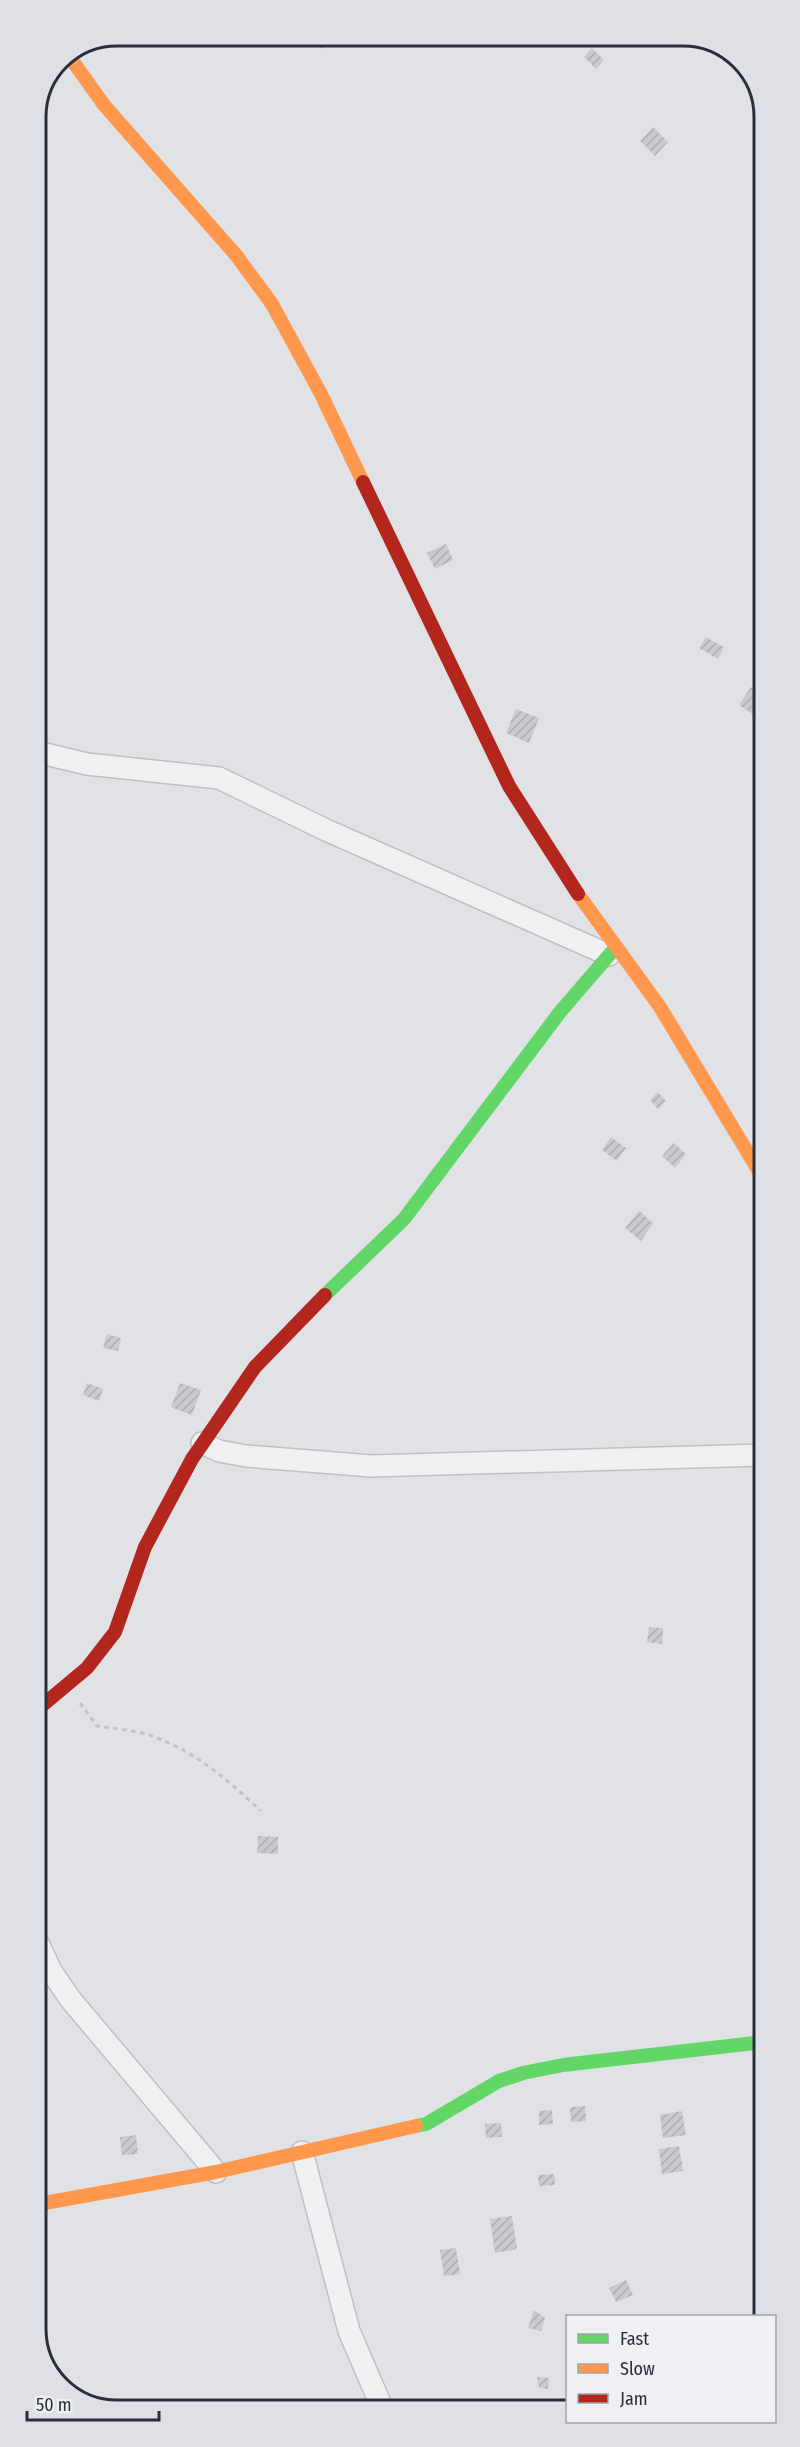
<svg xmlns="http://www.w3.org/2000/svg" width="800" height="2447" font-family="'Fira Sans Condensed',sans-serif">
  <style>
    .building { fill: url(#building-hatch) }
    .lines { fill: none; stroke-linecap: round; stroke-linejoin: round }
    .street-casing { stroke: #bec0c3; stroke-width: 24 }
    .path { stroke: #c2c3c7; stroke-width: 3; stroke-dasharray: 4.5 4.5; stroke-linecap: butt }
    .street { stroke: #eff0f2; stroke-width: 21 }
    .fast { stroke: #63d668; stroke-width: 14 }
    .slow { stroke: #ff974d; stroke-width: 14 }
    .jam { stroke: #b3261e; stroke-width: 14 }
    .rim { fill: none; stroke: #2a2e3b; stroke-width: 3 }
  </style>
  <defs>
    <pattern id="building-hatch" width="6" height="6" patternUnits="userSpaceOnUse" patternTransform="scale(1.5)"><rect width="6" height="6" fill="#c9cacd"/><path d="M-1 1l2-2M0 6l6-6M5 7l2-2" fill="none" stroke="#adaeb1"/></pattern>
  </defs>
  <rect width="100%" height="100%" fill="#e0e2e5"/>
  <g class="building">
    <polygon points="315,36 336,36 322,49 312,39"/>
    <polygon points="592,48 604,60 596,69 584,57"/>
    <polygon points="653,127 668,142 655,156 640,141"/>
    <polygon points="446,544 453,560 435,569 427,553"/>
    <polygon points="706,637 724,647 718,659 699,648"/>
    <polygon points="751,687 762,695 762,710 757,717 739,705"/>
    <polygon points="516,709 539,718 529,743 506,733"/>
    <polygon points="658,1092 666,1101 658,1109 650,1100"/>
    <polygon points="611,1137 626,1148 617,1161 602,1150"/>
    <polygon points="674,1143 686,1154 675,1168 662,1156"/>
    <polygon points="639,1211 653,1223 641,1241 625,1228"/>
    <polygon points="107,1334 121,1338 118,1351 103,1348"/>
    <polygon points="87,1383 103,1389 99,1401 83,1395"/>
    <polygon points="180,1383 201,1390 192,1415 171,1407"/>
    <polygon points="649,1627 663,1628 662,1644 647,1642"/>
    <polygon points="258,1836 278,1837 278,1854 257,1853"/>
    <polygon points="585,2106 586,2121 571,2122 570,2107"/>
    <polygon points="552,2110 553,2124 539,2125 539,2111"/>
    <polygon points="682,2111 686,2135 663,2138 660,2115"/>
    <polygon points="501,2123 502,2137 486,2138 485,2124"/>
    <polygon points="136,2135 138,2154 122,2155 120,2137"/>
    <polygon points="679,2146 683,2171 662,2174 659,2149"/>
    <polygon points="554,2174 555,2185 539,2186 538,2175"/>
    <polygon points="512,2216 517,2249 495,2253 490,2219"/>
    <polygon points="456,2248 460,2274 444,2276 440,2250"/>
    <polygon points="626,2280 633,2295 616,2302 609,2288"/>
    <polygon points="534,2310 545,2318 541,2331 528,2328"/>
    <polygon points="537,2377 549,2378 548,2389 539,2388"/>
  </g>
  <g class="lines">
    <defs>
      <g id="street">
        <polyline points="37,752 87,764 219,778 326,830 609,955"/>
        <polyline points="202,1443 219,1451 246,1456 371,1466 763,1455"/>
        <polyline points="38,1943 51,1971 71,2000 216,2172"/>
        <polyline points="302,2152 349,2331 383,2410"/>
      </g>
    </defs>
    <use href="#street" class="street-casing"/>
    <path class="path" d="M 80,1703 L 97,1726 C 115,1729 135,1730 152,1736 C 195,1751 228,1780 261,1811"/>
    <use href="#street" class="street"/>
    <g class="fast">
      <polyline points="325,1295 404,1219 560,1012 616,947"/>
      <polyline points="416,2126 426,2124 499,2081 523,2073 563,2065 764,2042"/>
    </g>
    <g class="slow">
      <polyline points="69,56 104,105 236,255 272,304 321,394 363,482"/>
      <polyline points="578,894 660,1007 763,1178"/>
      <polyline points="39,2204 216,2172 416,2126"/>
    </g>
    <g class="jam">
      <polyline points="363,482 509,786 578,894"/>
      <polyline points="38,1709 87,1668 115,1632 145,1547 192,1459 255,1367 325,1295"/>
    </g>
  </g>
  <path d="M0 0H800V2447H0ZM117 46H683A71 71 0 0 1 754 117V2329A71 71 0 0 1 683 2400H117A71 71 0 0 1 46 2329V117A71 71 0 0 1 117 46Z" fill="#dee0e5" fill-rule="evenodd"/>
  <path class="rim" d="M117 46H683A71 71 0 0 1 754 117V2329A71 71 0 0 1 683 2400H117A71 71 0 0 1 46 2329V117A71 71 0 0 1 117 46Z"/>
  <rect x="566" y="2315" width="210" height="108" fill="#eef0f4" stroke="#a0a2aa" stroke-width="1.5"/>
  <rect x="578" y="2334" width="30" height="9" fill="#63d668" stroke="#a0a2aa" stroke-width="1.5"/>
  <text x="620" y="2345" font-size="18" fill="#2a2e3b">Fast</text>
  <rect x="578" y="2364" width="30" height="9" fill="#ff974d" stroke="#a0a2aa" stroke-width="1.5"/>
  <text x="620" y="2375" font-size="18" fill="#2a2e3b">Slow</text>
  <rect x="578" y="2394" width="30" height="9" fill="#b3261e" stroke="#a0a2aa" stroke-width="1.5"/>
  <text x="620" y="2405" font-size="18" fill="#2a2e3b">Jam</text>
  <path d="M27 2411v9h132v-9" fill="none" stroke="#2a2e3b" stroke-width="3"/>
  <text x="36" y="2411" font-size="18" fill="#2a2e3b" stroke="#eef0f4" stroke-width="4.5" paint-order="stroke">50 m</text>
</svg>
